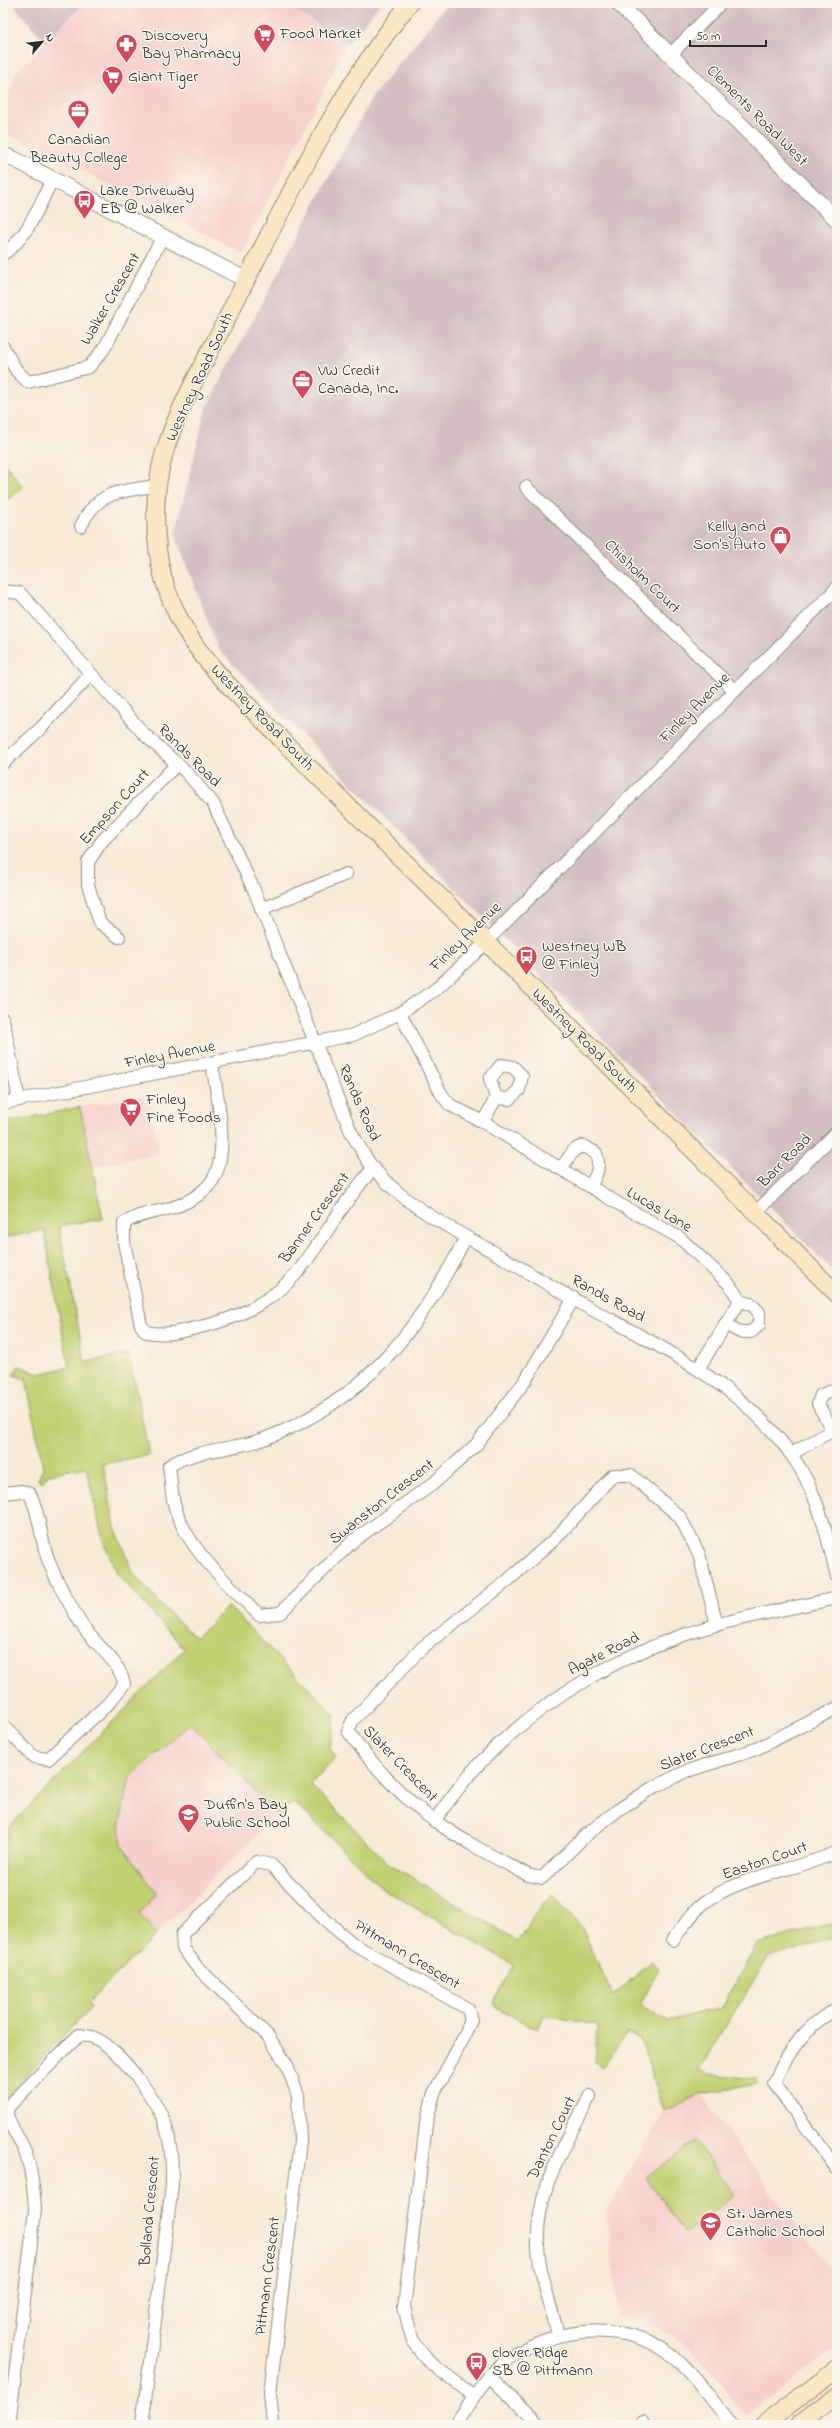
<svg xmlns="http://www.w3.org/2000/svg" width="840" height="2428" font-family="'Indie Flower',sans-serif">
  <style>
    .built { fill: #f7d0cd }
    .industrial { fill: #d2bec3 }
    .green { fill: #c1d072; stroke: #767e4e }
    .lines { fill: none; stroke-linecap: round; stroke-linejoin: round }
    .minor-casing { stroke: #928a80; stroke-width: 14 }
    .tertiary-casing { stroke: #928a80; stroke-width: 17 }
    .secondary-casing { stroke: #928a80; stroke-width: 19 }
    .minor { stroke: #fff; stroke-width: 12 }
    .tertiary { stroke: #fff; stroke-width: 15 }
    .secondary { stroke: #fae7c3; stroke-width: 17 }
    .labels { text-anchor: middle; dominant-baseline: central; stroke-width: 3; stroke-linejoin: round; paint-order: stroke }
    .poi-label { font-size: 16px; fill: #2b2b2b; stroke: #fbf7ec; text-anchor: start }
    .street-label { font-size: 16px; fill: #2b2b2b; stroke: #fbf7ec }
  </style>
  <rect width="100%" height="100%" fill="#fbf7ec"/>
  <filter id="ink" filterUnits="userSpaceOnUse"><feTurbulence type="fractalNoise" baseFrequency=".025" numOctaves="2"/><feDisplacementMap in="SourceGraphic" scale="8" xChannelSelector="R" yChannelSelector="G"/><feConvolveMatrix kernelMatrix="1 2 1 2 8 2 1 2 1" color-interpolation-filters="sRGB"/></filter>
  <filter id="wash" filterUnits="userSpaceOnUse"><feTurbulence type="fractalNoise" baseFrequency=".012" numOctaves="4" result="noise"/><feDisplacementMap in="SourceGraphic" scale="16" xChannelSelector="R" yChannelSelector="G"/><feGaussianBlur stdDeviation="0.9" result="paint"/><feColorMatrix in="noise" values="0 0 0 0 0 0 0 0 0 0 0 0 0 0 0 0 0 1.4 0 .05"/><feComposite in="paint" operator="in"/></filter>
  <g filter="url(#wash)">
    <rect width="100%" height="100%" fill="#f8ead6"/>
    <g class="built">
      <polygon points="84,3 285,3 347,44 241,253 27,142 3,133 3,119 16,72"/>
      <polygon points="149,1095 159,1153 92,1167 80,1107"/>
      <polygon points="190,1723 277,1814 158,1933 139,1914 157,1893 121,1846 120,1823 130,1777"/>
      <polygon points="701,2094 773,2195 837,2276 837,2347 745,2416 709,2370 690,2349 669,2334 644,2320 618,2317 606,2211 664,2111"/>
    </g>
    <g class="industrial">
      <polygon points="12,3 84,3 45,42"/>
      <polygon points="285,3 381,3 347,44"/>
      <polygon points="448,3 837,3 837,1275 218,649 175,534 206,408 372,97"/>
    </g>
    <g class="green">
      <polygon points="3,461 23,487 3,503"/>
      <polygon points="80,1107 103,1219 59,1226 85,1362 129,1354 149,1455 103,1464 115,1527 133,1573 160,1604 196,1638 228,1606 335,1715 330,1749 336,1757 310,1784 388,1863 518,1941 542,1904 552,1894 582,1928 613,1996 652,1961 659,1968 640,2005 668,2021 722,2007 757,1944 837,1923 837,1937 768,1957 699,2070 710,2074 758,2079 757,2084 701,2094 664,2111 641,2040 627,2032 603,2068 595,2063 597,2025 544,2015 537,2029 496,2008 494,2001 514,1965 383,1889 294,1802 277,1814 190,1723 130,1777 120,1823 122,1846 157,1893 139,1914 158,1933 88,2003 91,2008 75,2023 3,2101 3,1833 184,1649 117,1573 103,1541 86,1467 48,1474 42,1483 38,1480 43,1468 26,1379 13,1375 19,1366 38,1374 69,1367 44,1230 3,1238 3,1123"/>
      <polygon points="695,2140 735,2195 685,2233 646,2178"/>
    </g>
  </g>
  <g filter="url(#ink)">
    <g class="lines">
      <defs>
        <g id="minor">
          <polyline points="670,55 721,3"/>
          <path d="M 3,254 C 28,238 39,205 52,180"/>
          <polyline points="3,347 16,370 28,382 89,367 104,349 163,236"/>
          <polyline points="526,487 735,691"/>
          <path d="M 81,526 C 99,488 121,493 158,485"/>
          <path d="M 3,591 L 20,593 L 144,734 L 186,772 L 213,803 L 254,890 L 351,1132 C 359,1145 365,1159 375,1170 C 405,1205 450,1228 490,1250 C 524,1270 557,1290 591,1309 C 663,1348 741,1385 790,1453 C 817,1489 827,1534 837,1577"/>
          <polyline points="3,763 41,728 91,674"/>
          <polyline points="261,909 346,874"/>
          <polyline points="119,937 100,923 88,885 88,862 102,841 177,764"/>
          <polyline points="400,1013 442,1095 450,1105 483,1122 619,1204 680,1238 729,1284 740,1301 751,1304 759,1312 759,1325 751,1332 740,1332 725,1324"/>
          <polyline points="3,1019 19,1100"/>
          <path d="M 212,1064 C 217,1095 232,1159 209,1185 C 202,1193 193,1199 184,1203 C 165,1213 145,1210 124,1223 L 124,1242 L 141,1325 L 146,1332 C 165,1336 180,1332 200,1327 C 237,1319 276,1300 300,1269 C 326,1236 344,1200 373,1169"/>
          <polygon points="501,1065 513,1067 522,1076 519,1090 509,1099 496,1098 490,1079"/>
          <polyline points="3,1103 353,1035 400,1013 436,989 474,954 837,588"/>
          <polyline points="483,1122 496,1098"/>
          <path d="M 562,1167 L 574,1150 L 583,1146 L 596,1153 C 600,1166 598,1174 590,1186"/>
          <polyline points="755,1213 837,1132"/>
          <path d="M 466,1237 C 419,1330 365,1401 264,1439 C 234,1450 197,1448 169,1466 C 171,1477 171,1489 173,1500 C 184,1548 227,1582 259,1615 L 280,1613 L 353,1541 L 434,1483 L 476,1445 L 525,1381 L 574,1298"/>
          <polyline points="698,1369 740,1301"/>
          <polyline points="832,1430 818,1404 821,1395 837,1389"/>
          <polyline points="791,1454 837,1428"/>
          <path d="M 3,1493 L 22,1491 L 30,1494 C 41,1516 40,1540 49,1562 C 57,1583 69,1603 80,1622 C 92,1643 120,1660 124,1684 L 108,1704 L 48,1759 L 34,1757 L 3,1726"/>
          <path d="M 717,1625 L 699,1554 L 680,1517 L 631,1475 L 613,1475 L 556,1538 L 506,1582 L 423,1647 L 353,1720 L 348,1731 C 370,1762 403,1799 435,1821 C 464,1842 496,1858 528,1875 L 542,1878 L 587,1834 L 618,1810 L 652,1788 L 687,1771 L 756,1749 L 837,1708"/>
          <path d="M 434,1821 C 449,1801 464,1779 481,1762 C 545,1696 628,1649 716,1625 C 756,1614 797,1607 837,1598"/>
          <path d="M 673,1940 C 683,1927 694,1909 708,1900 C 746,1874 796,1871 837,1852"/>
          <path d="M 837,2010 C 808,2021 786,2055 774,2083 L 837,2169"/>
          <path d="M 558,2335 C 552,2310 543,2284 539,2258 C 531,2197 563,2148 590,2096"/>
          <polyline points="489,2376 540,2425"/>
          <path d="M 9,2425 L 35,2210 C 34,2189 32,2169 24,2149 C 18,2134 6,2124 7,2108 L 79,2035 C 85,2036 93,2036 97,2039 C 120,2051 157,2100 165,2124 C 172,2145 172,2164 172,2185 L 142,2425"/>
          <polyline points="273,2425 270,2393 300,2141 298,2096 287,2065 268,2036 197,1967 183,1948 182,1934 256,1862 271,1865 322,1917 353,1944 468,2009 471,2020 463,2039 434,2093 426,2124 404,2307 413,2342 429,2362 474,2396"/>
          <path d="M 455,2425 C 470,2402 485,2376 508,2359 C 555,2326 629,2319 675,2358 C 698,2378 713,2403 733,2425"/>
          <polyline points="639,2425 642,2422"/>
        </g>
        <g id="tertiary">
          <polyline points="618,3 837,220"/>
          <polyline points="3,155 12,158 246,280"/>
        </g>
        <g id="secondary">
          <path d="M 410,3 C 336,94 286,202 233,306 C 210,354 179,403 164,454 C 155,485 154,521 158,552 C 162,585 178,622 198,649 C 224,684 257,714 287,745 C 348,807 411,868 473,929 C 595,1050 715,1173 837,1294"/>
          <polyline points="763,2425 837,2369"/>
          <polyline points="799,2425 837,2396"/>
        </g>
      </defs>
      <use href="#minor" class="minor-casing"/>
      <use href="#tertiary" class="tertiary-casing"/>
      <use href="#secondary" class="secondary-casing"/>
      <use href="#minor" class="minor"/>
      <use href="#tertiary" class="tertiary"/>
      <use href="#secondary" class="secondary"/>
    </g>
  </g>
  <defs>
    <symbol id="supermarket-pin" viewBox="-11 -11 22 30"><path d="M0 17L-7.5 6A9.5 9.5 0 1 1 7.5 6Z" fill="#d1495b" stroke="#fbf7ec"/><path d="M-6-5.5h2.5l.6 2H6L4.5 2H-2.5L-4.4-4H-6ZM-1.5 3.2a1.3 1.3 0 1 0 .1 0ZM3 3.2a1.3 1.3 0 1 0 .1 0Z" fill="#fff"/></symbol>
    <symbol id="pharmacy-pin" viewBox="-11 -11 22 30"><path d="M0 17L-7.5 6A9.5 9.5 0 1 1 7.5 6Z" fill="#d1495b" stroke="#fbf7ec"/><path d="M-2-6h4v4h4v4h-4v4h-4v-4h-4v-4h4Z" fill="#fff"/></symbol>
    <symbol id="office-pin" viewBox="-11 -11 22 30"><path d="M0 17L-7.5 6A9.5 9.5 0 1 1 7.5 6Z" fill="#d1495b" stroke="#fbf7ec"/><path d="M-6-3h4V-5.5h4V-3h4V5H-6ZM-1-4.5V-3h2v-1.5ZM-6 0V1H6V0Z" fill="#fff"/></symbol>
    <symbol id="bus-pin" viewBox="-11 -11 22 30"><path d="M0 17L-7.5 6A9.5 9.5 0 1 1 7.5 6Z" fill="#d1495b" stroke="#fbf7ec"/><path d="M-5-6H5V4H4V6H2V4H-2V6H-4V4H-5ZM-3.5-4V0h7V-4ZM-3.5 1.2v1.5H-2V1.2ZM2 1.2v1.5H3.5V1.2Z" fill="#fff"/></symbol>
    <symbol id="shop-pin" viewBox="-11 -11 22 30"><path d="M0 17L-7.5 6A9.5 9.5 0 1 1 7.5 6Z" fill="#d1495b" stroke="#fbf7ec"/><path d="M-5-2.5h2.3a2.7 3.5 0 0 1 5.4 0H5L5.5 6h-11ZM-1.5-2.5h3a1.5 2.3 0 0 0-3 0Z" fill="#fff"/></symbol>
    <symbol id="school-pin" viewBox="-11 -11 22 30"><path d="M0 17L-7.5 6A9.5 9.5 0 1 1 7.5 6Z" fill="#d1495b" stroke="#fbf7ec"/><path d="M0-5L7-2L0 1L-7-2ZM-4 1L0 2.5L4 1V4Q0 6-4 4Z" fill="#fff"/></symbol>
  </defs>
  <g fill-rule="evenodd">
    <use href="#supermarket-pin" x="252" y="22" width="25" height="34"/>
    <use href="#pharmacy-pin" x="114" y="32" width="25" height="34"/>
    <use href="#supermarket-pin" x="100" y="64" width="25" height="34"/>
    <use href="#office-pin" x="66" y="98" width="25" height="34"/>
    <use href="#bus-pin" x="72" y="188" width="25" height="34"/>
    <use href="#office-pin" x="290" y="368" width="25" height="34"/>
    <use href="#shop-pin" x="768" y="524" width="25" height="34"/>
    <use href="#bus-pin" x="514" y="944" width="25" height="34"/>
    <use href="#supermarket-pin" x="118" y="1096" width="25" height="34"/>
    <use href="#school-pin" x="176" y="1802" width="25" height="34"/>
    <use href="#school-pin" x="698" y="2210" width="25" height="34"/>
    <use href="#bus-pin" x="464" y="2350" width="25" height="34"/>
  </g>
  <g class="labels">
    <g class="poi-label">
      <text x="280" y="34">Food Market</text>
      <text x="142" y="36">Discovery<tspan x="142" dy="18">Bay Pharmacy</tspan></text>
      <text x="128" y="77">Giant Tiger</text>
      <text x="79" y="140" text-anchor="middle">Canadian<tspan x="79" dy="18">Beauty College</tspan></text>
      <text x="100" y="191">Lake Driveway<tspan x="100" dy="18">EB @ Walker</tspan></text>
      <text x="318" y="371">VW Credit<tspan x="318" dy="18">Canada, Inc.</tspan></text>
      <text x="766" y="527" text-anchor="end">Kelly and<tspan x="766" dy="18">Son's Auto</tspan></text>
      <text x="542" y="947">Westney WB<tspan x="542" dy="18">@ Finley</tspan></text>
      <text x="146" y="1100">Finley<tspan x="146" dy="18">Fine Foods</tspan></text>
      <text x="204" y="1805">Duffin's Bay<tspan x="204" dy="18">Public School</tspan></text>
      <text x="726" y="2214">St. James<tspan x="726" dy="18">Catholic School</tspan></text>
      <text x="492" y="2353">clover Ridge<tspan x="492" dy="18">SB @ Pittmann</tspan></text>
    </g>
    <g class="street-label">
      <text transform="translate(757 116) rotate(45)">Clements Road West</text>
      <text transform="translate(111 299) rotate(-60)">Walker Crescent</text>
      <text transform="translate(200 377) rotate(-65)">Westney Road South</text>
      <text transform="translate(642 577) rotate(44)">Chisholm Court</text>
      <text transform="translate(695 708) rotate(-45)">Finley Avenue</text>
      <text transform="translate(262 718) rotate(46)">Westney Road South</text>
      <text transform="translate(189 756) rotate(45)">Rands Road</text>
      <text transform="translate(115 807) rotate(-48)">Empson Court</text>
      <text transform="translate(466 937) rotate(-44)">Finley Avenue</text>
      <text transform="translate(584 1041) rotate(45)">Westney Road South</text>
      <text transform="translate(170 1055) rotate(-11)">Finley Avenue</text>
      <text transform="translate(359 1103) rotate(66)">Rands Road</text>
      <text transform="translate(785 1161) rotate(-45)">Barr Road</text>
      <text transform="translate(659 1210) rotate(31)">Lucas Lane</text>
      <text transform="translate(315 1218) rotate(-54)">Banner Crescent</text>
      <text transform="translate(608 1299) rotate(29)">Rands Road</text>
      <text transform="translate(382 1502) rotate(-38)">Swanston Crescent</text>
      <text transform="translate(604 1654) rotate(-27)">Agate Road</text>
      <text transform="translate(707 1749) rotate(-21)">Slater Crescent</text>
      <text transform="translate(400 1764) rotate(46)">Slater Crescent</text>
      <text transform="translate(765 1861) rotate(-19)">Easton Court</text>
      <text transform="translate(407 1955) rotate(31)">Pittmann Crescent</text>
      <text transform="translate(552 2138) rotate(-64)">Danton Court</text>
      <text transform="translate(150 2211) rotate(-85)">Bolland Crescent</text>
      <text transform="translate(268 2276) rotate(-83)">Pittmann Crescent</text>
    </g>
  </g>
  <rect width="840" height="2428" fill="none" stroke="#fbf7ec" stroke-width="16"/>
  <g transform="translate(42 42) rotate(62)" stroke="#fbf7ec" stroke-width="3" paint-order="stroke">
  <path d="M0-3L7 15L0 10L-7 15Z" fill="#2b2b2b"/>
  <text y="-6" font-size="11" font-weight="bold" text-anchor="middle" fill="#2b2b2b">N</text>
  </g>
  <path d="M690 40v6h76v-6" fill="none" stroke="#2b2b2b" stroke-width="2"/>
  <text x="696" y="40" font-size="12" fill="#2b2b2b" stroke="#fbf7ec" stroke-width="3" paint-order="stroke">50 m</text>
</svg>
